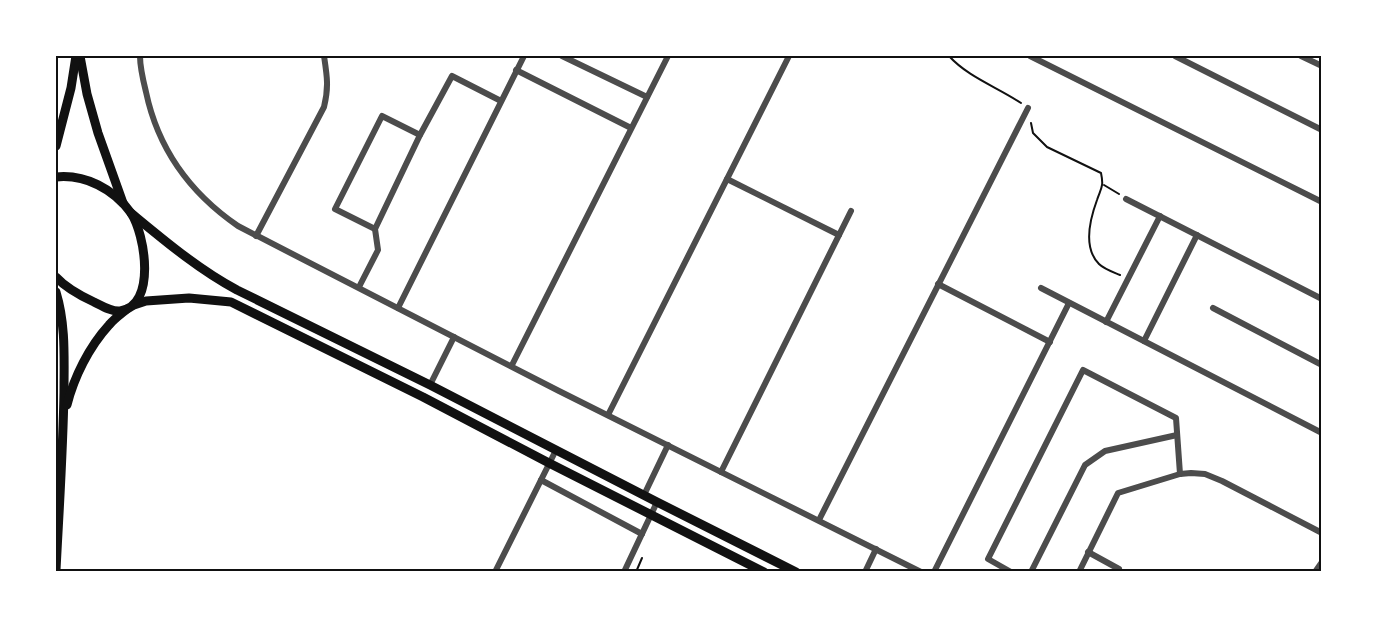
<svg xmlns="http://www.w3.org/2000/svg" width="1377" height="627" font-family="Commissioner,sans-serif">
  <style>
    .lines { fill: none; stroke-linecap: round; stroke-linejoin: round }
    .path { stroke: #111; stroke-width: 2 }
    .minor { stroke: #4c4c4c; stroke-width: 6 }
    .primary { stroke: #111; stroke-width: 9 }
    .neatline { fill: none; stroke: #111; stroke-width: 2 }
  </style>
  <rect width="100%" height="100%" fill="#fff"/>
  <g class="lines">
    <g class="path">
      <path d="M 949,56 C 968,77 997,87 1021,103"/>
      <path d="M 1031,123 L 1033,133 L 1047,147 L 1101,173 C 1104,187 1101,188 1097,200 C 1090,219 1083,248 1099,264 C 1104,269 1113,272 1120,275"/>
      <polyline points="1104,185 1119,194"/>
      <polyline points="636,572 642,558"/>
    </g>
    <g class="minor">
      <path d="M 140,56 C 140,68 143,80 146,92 C 158,149 190,193 238,226 L 559,391 L 921,572"/>
      <polyline points="562,56 647,97"/>
      <polyline points="1030,56 1322,202"/>
      <polyline points="1175,56 1322,130"/>
      <polyline points="1301,56 1322,66"/>
      <polyline points="516,70 631,128"/>
      <polyline points="727,179 839,235"/>
      <polyline points="1126,199 1322,299"/>
      <polyline points="375,229 335,209 382,116 420,135"/>
      <path d="M 256,236 L 324,107 C 329,87 327,76 324,56"/>
      <polyline points="938,284 1050,342"/>
      <polyline points="359,287 378,250 375,229 420,135 452,76 501,101"/>
      <polyline points="1041,288 1322,433"/>
      <polyline points="398,308 524,56"/>
      <polyline points="1213,308 1322,365"/>
      <polyline points="1106,322 1160,216"/>
      <polyline points="1144,341 1197,235"/>
      <polyline points="512,365 668,56"/>
      <polyline points="430,385 454,337"/>
      <polyline points="608,415 789,56"/>
      <polyline points="721,472 851,211"/>
      <polyline points="541,480 642,534"/>
      <polyline points="644,495 668,445"/>
      <polyline points="819,520 1028,108"/>
      <polyline points="1088,552 1119,569"/>
      <polyline points="495,572 556,450"/>
      <polyline points="624,572 657,502"/>
      <polyline points="865,572 876,549"/>
      <polyline points="934,572 1069,303"/>
      <polyline points="1011,572 988,559 1083,370 1176,418 1180,474"/>
      <polyline points="1031,572 1085,465 1105,451 1177,435"/>
      <polyline points="1079,572 1118,493 1180,474 1191,473 1205,474 1222,481 1322,533"/>
      <polyline points="1315,572 1322,562"/>
    </g>
    <g class="primary">
      <polyline points="80,56 87,94 98,133 123,203"/>
      <polyline points="56,146 71,88 76,56"/>
      <path d="M 56,177 C 85,174 114,189 131,213 C 145,234 157,306 120,311 C 112,312 102,306 94,302 C 81,296 66,288 56,277"/>
      <path d="M 131,213 C 165,241 198,269 237,290 L 430,385 L 657,502 L 796,572"/>
      <path d="M 56,292 C 66,325 64,358 64,392 C 63,451 59,511 56,570"/>
      <polyline points="134,305 146,301 189,298 231,302 423,397 549,463 764,572"/>
      <path d="M 67,405 C 74,377 89,347 109,325 C 114,319 121,314 127,309"/>
    </g>
  </g>
  <rect width="1377" height="627" fill="none" stroke="#ffffff" stroke-width="114"/>
  <rect x="57" y="57" width="1263" height="513" class="neatline"/>
</svg>
